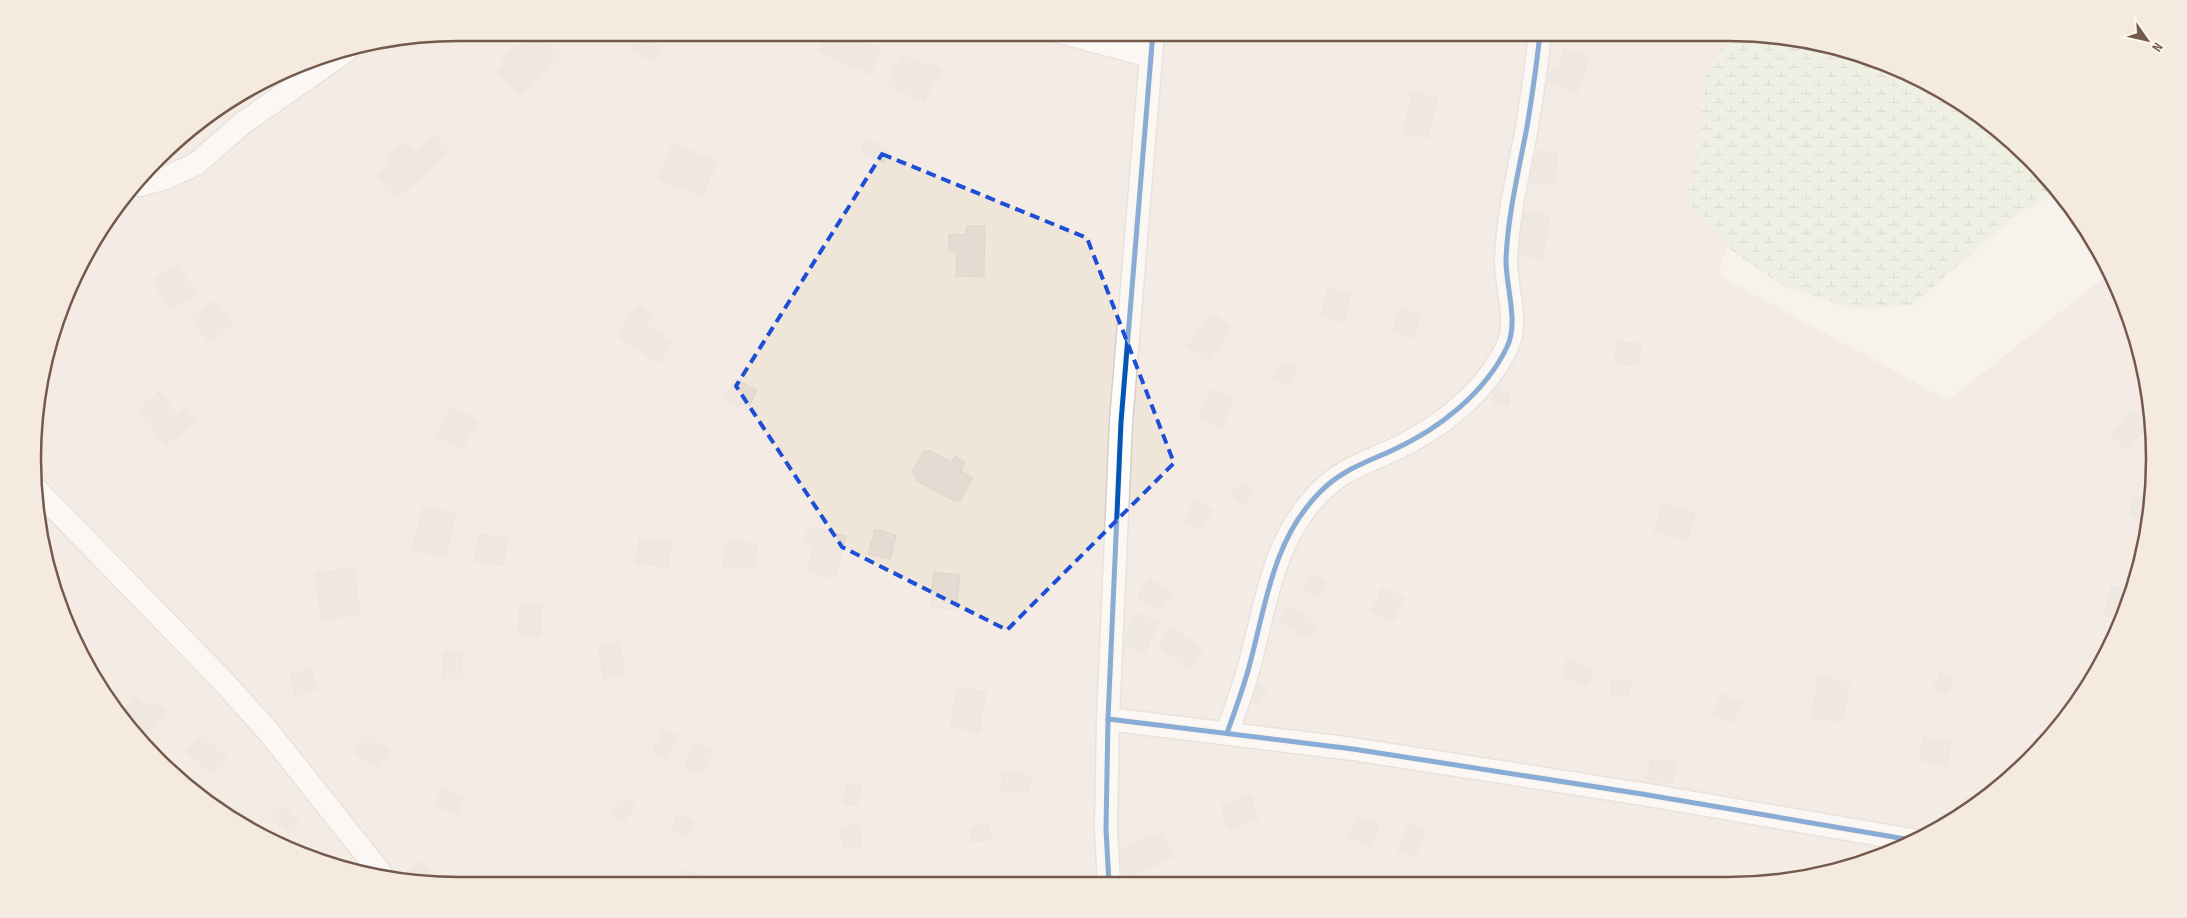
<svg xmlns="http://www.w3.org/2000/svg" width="2187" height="918" font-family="'Sofia Sans Condensed',sans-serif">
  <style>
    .residential { fill: #f0e5d9 }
    .wetland { fill: url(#wetland-marsh) }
    .building { fill: #e4dbd3; stroke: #e0d5ce }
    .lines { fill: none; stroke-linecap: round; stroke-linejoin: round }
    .minor-casing { stroke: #d6cec8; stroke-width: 25 }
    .minor { stroke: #fefdfc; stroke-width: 22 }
    .cycleway-casing { stroke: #fff7ed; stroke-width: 8 }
    .cycleway { stroke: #0057b8; stroke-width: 5 }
    .marked { fill: none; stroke: #1d4ed8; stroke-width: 4; stroke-dasharray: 10 6; stroke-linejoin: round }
    .rim { fill: none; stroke: #75594c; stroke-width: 2.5 }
  </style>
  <defs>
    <pattern id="wetland-marsh" width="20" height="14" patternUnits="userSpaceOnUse" patternTransform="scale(1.25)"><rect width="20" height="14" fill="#e4edd7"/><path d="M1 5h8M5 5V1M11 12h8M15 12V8" fill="none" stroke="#bdc3b1"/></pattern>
  </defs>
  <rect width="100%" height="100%" fill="#f7f2ec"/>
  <polygon class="residential" points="459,32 1728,33 1793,43 1718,275 1948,400 2111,272 2140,348 2154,431 2151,514 2132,596 2083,696 2009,780 1916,842 1784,882 459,885 322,863 199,797 104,696 65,622 41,542 36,403 55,322 90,246 178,138 246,90 322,55"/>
  <polygon class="wetland" points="1729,33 1865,55 1941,89 2009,138 2059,191 2016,216 1911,306 1851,309 1785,287 1733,252 1689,204 1706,76"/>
  <g class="building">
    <polygon points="535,32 539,32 562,56 520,97 496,73 506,63 501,58 515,45 518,49"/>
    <polygon points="829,32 863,32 860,40 881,49 870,74 820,51"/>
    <polygon points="639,35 663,47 655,62 631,51"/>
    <polygon points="1564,49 1589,58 1577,92 1547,81 1553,67 1557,69"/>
    <polygon points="901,55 923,66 925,62 941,70 924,102 887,83"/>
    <polygon points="1412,93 1437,98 1428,138 1404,133"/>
    <polygon points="436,136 450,152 396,199 376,177 393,163 388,157 404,142 415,154"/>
    <polygon points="867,138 890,150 884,163 861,152"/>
    <polygon points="673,144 717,161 702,196 659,179"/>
    <polygon points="1537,151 1558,153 1554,185 1530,182 1531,170 1528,170 1530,159 1536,160"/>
    <polygon points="1524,212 1549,216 1543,258 1514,254 1517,230 1522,230"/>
    <polygon points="967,226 985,226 984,277 956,276 957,251 949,251 949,234 966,235"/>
    <polygon points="177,265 196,293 171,310 153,281"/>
    <polygon points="1328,288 1351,294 1344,322 1320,316"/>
    <polygon points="214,301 232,325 209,342 191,318"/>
    <polygon points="638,305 652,315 646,324 673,342 659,363 617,335"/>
    <polygon points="1401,308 1421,315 1412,338 1392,331"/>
    <polygon points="1212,313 1232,328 1209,361 1188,346"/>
    <polygon points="1617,342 1641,344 1639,365 1615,364"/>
    <polygon points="1282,361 1297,369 1288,386 1273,378"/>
    <polygon points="735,379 757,390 747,411 724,400"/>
    <polygon points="1211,390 1234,400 1221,427 1199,417"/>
    <polygon points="1494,391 1510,393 1509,405 1493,403"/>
    <polygon points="159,392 176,414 184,407 196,422 166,445 138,410"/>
    <polygon points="452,406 478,421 461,450 436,435"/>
    <polygon points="2131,411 2148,425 2128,450 2111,436"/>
    <polygon points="928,450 951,462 955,456 965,462 961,471 973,478 960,501 958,500 956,502 915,480 917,476 911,473 924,451 926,452"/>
    <polygon points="1242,482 1254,492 1242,505 1230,494"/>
    <polygon points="2133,496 2151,499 2150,519 2130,516"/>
    <polygon points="1196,500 1212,510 1200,529 1184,520"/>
    <polygon points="1662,503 1695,513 1687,540 1654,531"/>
    <polygon points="423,506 456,514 446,557 412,549"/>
    <polygon points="809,527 846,536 835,578 808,572 814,545 805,542"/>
    <polygon points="875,529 896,535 890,559 868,554"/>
    <polygon points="479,534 507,538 503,566 475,561"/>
    <polygon points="639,539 671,543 668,567 636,563"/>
    <polygon points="726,541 757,544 755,569 723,566"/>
    <polygon points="354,568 360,614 321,619 316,573"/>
    <polygon points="934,572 960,575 956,610 930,607"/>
    <polygon points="1311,574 1326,581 1318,597 1304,590"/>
    <polygon points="1149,579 1172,592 1161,611 1138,598"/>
    <polygon points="2111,586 2133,590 2120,619 2105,616"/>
    <polygon points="1382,588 1404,598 1394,620 1372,611"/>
    <polygon points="520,604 542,605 540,635 518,634"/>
    <polygon points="1288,606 1317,624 1308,639 1279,621"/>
    <polygon points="1136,613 1158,623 1145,653 1123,643"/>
    <polygon points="1173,628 1203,651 1189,669 1159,646"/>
    <polygon points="619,642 625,673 604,678 598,646"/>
    <polygon points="443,651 462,651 462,678 442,678"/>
    <polygon points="1567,660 1593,668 1588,684 1562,677"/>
    <polygon points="311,669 317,689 295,695 290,675"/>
    <polygon points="1940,673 1953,678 1948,693 1934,688"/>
    <polygon points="1819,677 1844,682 1844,683 1850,684 1843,717 1839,717 1838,722 1811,717"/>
    <polygon points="1612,679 1631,682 1629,697 1610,693"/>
    <polygon points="1253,681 1267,688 1258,705 1244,699"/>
    <polygon points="957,687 986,692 979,732 950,726"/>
    <polygon points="1722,694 1742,703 1733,722 1713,713"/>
    <polygon points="134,696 150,708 153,703 165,711 147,735 121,714"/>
    <polygon points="664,729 677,735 666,758 653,751"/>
    <polygon points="366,734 390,751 378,768 354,752"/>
    <polygon points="202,736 227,759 213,775 187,752"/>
    <polygon points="1924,738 1951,743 1946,766 1919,760"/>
    <polygon points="695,742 713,748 703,774 685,768"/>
    <polygon points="1651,759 1676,763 1672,784 1647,779"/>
    <polygon points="1003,772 1031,776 1028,793 1001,790"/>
    <polygon points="848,783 862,786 857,806 843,803"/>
    <polygon points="443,788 464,798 456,815 435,805"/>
    <polygon points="1251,796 1258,819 1228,828 1221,805"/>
    <polygon points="623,797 635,806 623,822 611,813"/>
    <polygon points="1965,797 1980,799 1963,809"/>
    <polygon points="280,805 299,822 289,834 270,816"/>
    <polygon points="678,814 694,821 687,836 671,829"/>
    <polygon points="1358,816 1379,826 1370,846 1349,837"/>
    <polygon points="1409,824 1426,831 1414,857 1397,850"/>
    <polygon points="859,825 862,846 843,849 840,828"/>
    <polygon points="989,825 991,840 972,842 970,827"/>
    <polygon points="1162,832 1173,857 1126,878 1115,853"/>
    <polygon points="421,861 422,863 443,883 407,876"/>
    <polygon points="683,870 702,875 700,885 679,885"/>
    <polygon points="1431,874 1435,883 1414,883 1413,882"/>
    <polygon points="960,875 961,884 930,884 930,878"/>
    <polygon points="1366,876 1375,883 1361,883"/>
    <polygon points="1036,877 1036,884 1003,884 1002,879"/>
    <polygon points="781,882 798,883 798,885 781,885"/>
  </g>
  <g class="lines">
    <defs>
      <g id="minor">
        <polyline points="1060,32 1151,56"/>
        <polyline points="139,185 166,178 196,164 243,123 346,51"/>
        <polyline points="39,492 221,679 268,731 380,872"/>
        <polyline points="1108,719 1353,749 1642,794 1917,841"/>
        <path d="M 1227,733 C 1235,711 1243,689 1249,667 C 1266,605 1272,541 1319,493 C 1341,470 1365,463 1393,450 C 1439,429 1485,393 1507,347 C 1519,323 1506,287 1506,261 C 1507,219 1519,169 1527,127 C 1532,96 1537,64 1540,32"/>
        <polyline points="1109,884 1106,829 1108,719 1121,422 1153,32"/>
      </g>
    </defs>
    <use href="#minor" class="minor-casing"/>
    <use href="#minor" class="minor"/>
    <defs>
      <g id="cycleway">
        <polyline points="1108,719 1353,749 1642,794 1917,841"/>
        <path d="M 1227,733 C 1235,711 1243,689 1249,667 C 1266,605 1272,541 1319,493 C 1341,470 1365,463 1393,450 C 1439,429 1485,393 1507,347 C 1519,323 1506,287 1506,261 C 1507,219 1519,169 1527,127 C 1532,96 1537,64 1540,32"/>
        <polyline points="1109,884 1106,829 1108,719 1121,422 1153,32"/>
      </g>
    </defs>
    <use href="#cycleway" class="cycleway-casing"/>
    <use href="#cycleway" class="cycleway"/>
  </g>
  <path d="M0 0H2187V918H0ZM 882,154 L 1087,238 L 1174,463 L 1007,630 L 842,547 L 736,386 Z" fill="#f7f2ec" fill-opacity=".55" fill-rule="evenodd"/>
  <path class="marked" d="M 882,154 L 1087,238 L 1174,463 L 1007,630 L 842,547 L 736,386 Z"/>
  <path d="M0 0H2187V918H0ZM459 41H1728A418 418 0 0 1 2146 459V459A418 418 0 0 1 1728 877H459A418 418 0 0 1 41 459V459A418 418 0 0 1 459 41Z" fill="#f4eae0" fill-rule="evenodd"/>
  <path class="rim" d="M459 41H1728A418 418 0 0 1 2146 459V459A418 418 0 0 1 1728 877H459A418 418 0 0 1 41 459V459A418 418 0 0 1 459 41Z"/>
  <g transform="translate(2147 40) rotate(124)" stroke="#fff7ed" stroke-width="4" paint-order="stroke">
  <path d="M0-4L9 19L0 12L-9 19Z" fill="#75594c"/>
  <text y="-8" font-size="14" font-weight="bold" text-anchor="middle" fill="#75594c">N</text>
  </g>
</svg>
